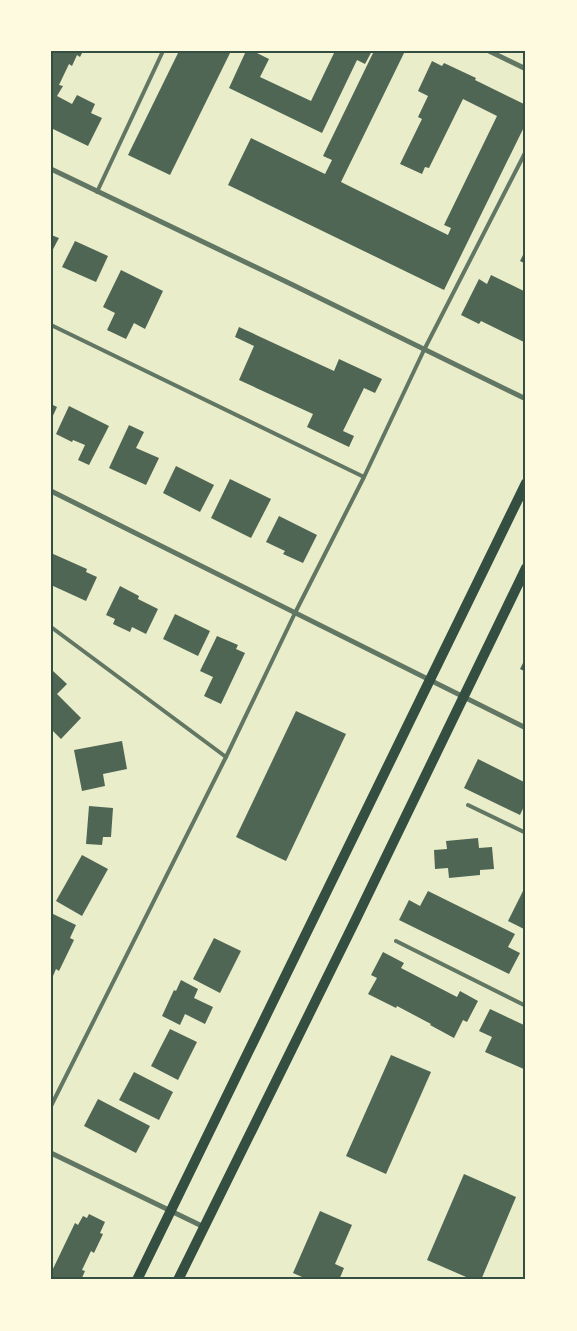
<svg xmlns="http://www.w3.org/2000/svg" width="577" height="1331" font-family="Arial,sans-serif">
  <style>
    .building { fill: #4f6655 }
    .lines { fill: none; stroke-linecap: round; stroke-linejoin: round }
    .service { stroke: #617663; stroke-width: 4 }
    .minor { stroke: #617663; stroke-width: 5 }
    .secondary { stroke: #344e41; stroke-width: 10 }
    .neatline { fill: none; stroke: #344e41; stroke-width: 2 }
  </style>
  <rect width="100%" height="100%" fill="#e9edc9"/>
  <g class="building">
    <polygon points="51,51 83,51 80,57 77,55 72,66 69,64 59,85 63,86 57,96 72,104 77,95 95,104 91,113 102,118 88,146 51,128"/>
    <polygon points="179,51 231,51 170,175 128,155"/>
    <polygon points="246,51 253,51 269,59 260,77 311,101 335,51 372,51 365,64 357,60 322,133 229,88"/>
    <polygon points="374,51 405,51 341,182 448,235 451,228 444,225 497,116 463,99 429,168 425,167 422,174 400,164 422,119 418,117 428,96 418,91 432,61 442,66 444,63 476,78 475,80 526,105 526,123 444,290 228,185 251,138 325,174 332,160 323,156"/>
    <polygon points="51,235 59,238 51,253"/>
    <polygon points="75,241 108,256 96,282 62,267"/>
    <polygon points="526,249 526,264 520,261"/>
    <polygon points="121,270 163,291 145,329 134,323 126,339 107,330 115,313 103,307"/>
    <polygon points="491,275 526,292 526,343 481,321 479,324 461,315 479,279 487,284"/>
    <polygon points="239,327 334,371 339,359 382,379 375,393 364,388 343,431 354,436 349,447 307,427 313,414 239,380 254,346 235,337"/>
    <polygon points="51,404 57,407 51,420"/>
    <polygon points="69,406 109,426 89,465 78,460 85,445 73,440 72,442 56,434"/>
    <polygon points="129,425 144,432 136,448 159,458 146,485 109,468"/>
    <polygon points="176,466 214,485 200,512 163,493"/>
    <polygon points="230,479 271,499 251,538 211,518"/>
    <polygon points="279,516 317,535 303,563 283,554 285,551 266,542"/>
    <polygon points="51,553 87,569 86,572 97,577 86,601 51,585"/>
    <polygon points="120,586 139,596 138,599 158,609 146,634 132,627 130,632 113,624 115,619 106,615"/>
    <polygon points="175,614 210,631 198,656 163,639"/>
    <polygon points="217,636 238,645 236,649 245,653 221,704 204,696 213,677 200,671"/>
    <polygon points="526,657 526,672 520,669"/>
    <polygon points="53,671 67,684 57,694 81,718 61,739 51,729 51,673"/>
    <polygon points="296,711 346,734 286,861 236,837"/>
    <polygon points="122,741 127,769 103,774 105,786 82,791 74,750"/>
    <polygon points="478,759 526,783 526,802 520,815 464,788"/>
    <polygon points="89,806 113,808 111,837 103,837 102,845 86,844"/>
    <polygon points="478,838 479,848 492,847 494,869 480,870 480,875 449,878 448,868 435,869 434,850 447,849 446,841"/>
    <polygon points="82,855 108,869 82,916 56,901"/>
    <polygon points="526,885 526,930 508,921"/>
    <polygon points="428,891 515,934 508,947 520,953 509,974 399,920 409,900 420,906"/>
    <polygon points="51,913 76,925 70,938 74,940 59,971 56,969 53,976 51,975"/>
    <polygon points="214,938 241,951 220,993 193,979"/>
    <polygon points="383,952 404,963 401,968 457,997 460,991 478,1001 467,1022 463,1020 454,1038 430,1025 431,1024 397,1006 396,1008 368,994 377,978 371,975"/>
    <polygon points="181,980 198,989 194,998 213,1007 205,1024 185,1014 180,1025 162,1016 174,990 176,991"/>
    <polygon points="490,1009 526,1026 526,1070 485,1052 492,1037 479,1031"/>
    <polygon points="170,1029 197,1042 178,1080 151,1066"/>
    <polygon points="391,1055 431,1072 386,1174 346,1156"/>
    <polygon points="134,1072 173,1092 159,1120 119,1100"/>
    <polygon points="98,1099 150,1126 136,1153 84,1126"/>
    <polygon points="464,1174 516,1197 481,1280 473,1280 427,1260"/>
    <polygon points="320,1211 352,1225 335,1264 344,1268 339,1280 309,1280 293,1273"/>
    <polygon points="89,1214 105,1222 100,1233 103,1234 94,1253 91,1251 82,1270 85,1271 81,1280 52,1280 51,1273 75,1223 78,1225 83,1216 87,1218"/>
  </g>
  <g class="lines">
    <g class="service">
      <polyline points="97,192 163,51"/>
      <polyline points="51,325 364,477"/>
      <polyline points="51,627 226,757"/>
      <polyline points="468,805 526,833"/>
      <polyline points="396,941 526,1006"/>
      <polyline points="51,1106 226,757 295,613 364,477 424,350 526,151"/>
    </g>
    <g class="minor">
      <polyline points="489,51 526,69"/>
      <polyline points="51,169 293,285 526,399"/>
      <polyline points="51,491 526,728"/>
      <polyline points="51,1153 204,1227"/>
    </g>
    <g class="secondary">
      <polyline points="137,1280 526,483"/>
      <polyline points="178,1280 356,919 526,568"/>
    </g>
  </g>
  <rect width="577" height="1331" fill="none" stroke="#fefae0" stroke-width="105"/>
  <rect x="52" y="52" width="472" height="1226" class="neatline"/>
</svg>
